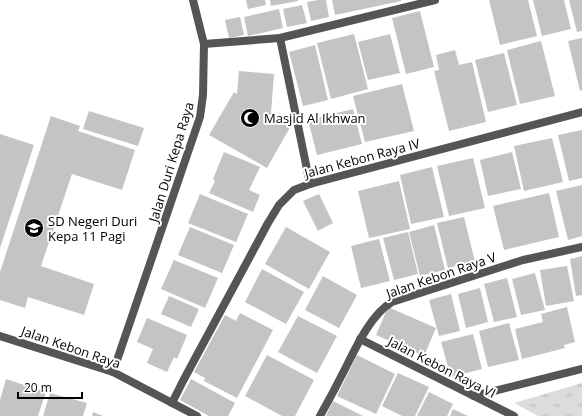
<svg xmlns="http://www.w3.org/2000/svg" width="582" height="416" font-family="'Open Sans',sans-serif">
  <style>
    .park { fill: url(#park-tufts) }
    .building { fill: #c4c4c4 }
    .lines { fill: none; stroke-linecap: round; stroke-linejoin: round }
    .minor { stroke: #555; stroke-width: 8 }
    .tertiary { stroke: #555; stroke-width: 8 }
    .labels { text-anchor: middle; dominant-baseline: central; stroke-width: 4; stroke-linejoin: round; paint-order: stroke }
    .poi-label { font-size: 13px; fill: #000; stroke: #fff; text-anchor: start }
    .street-label { font-size: 13px; fill: #000; stroke: #fff }
  </style>
  <defs>
    <pattern id="park-tufts" width="24" height="20" patternUnits="userSpaceOnUse"><rect width="24" height="20" fill="#dcdcdc"/><path d="M3 7l-1-3M5 7V3M7 7l1-3M15 17l-1-3M17 17v-4M19 17l1-3" fill="none" stroke="#bbb"/></pattern>
  </defs>
  <rect width="100%" height="100%" fill="#fff"/>
  <polygon class="park" points="582,383 582,416 538,416 514,403"/>
  <g class="building">
    <polygon points="246,0 265,0 266,5 248,9"/>
    <polygon points="270,0 298,0 298,1 271,6"/>
    <polygon points="318,0 326,0 329,17 311,21 307,2"/>
    <polygon points="332,0 401,0 401,1 335,15"/>
    <polygon points="489,0 528,0 537,36 500,45"/>
    <polygon points="533,0 564,0 571,29 542,36"/>
    <polygon points="569,0 582,0 582,31 577,32"/>
    <polygon points="302,5 307,23 287,27 283,9"/>
    <polygon points="279,9 283,28 248,36 244,17"/>
    <polygon points="420,11 434,67 406,74 392,18"/>
    <polygon points="240,17 244,35 229,38 225,20"/>
    <polygon points="354,34 368,89 331,99 317,43"/>
    <polygon points="390,34 400,73 368,80 358,42"/>
    <polygon points="582,38 582,90 580,91 568,41"/>
    <polygon points="541,41 555,96 520,104 507,50"/>
    <polygon points="315,45 328,100 303,106 289,52"/>
    <polygon points="455,50 459,65 472,62 486,122 449,131 434,71 439,70 436,55"/>
    <polygon points="504,53 517,105 488,112 475,60"/>
    <polygon points="239,71 274,74 271,113 292,124 267,168 209,135 234,92 237,94"/>
    <polygon points="402,84 414,131 365,142 353,96"/>
    <polygon points="353,109 362,144 317,155 308,120"/>
    <polygon points="89,111 144,128 138,146 83,129"/>
    <polygon points="51,116 80,126 78,131 135,150 122,190 72,174 41,266 94,284 84,315 28,297 25,308 0,300 0,272"/>
    <polygon points="582,130 582,178 569,181 558,135"/>
    <polygon points="0,134 34,145 0,248"/>
    <polygon points="552,138 563,182 524,191 514,146"/>
    <polygon points="224,152 260,167 249,190 260,195 253,212 209,193 215,181 213,179"/>
    <polygon points="512,152 521,189 488,196 480,160"/>
    <polygon points="473,158 485,208 449,216 437,166"/>
    <polygon points="432,167 444,217 411,224 400,175"/>
    <polygon points="399,181 410,229 369,238 358,191"/>
    <polygon points="582,185 582,236 568,240 556,191"/>
    <polygon points="549,193 559,237 504,250 493,206"/>
    <polygon points="200,194 248,214 236,242 188,223"/>
    <polygon points="319,194 333,223 318,231 303,201"/>
    <polygon points="464,217 475,262 448,268 437,223"/>
    <polygon points="434,225 445,270 420,276 409,232"/>
    <polygon points="190,227 234,245 222,273 178,255"/>
    <polygon points="286,227 330,252 309,289 265,264"/>
    <polygon points="408,232 418,274 394,280 383,238"/>
    <polygon points="379,239 390,281 361,288 351,246"/>
    <polygon points="582,256 582,295 576,296 570,259"/>
    <polygon points="174,260 218,278 205,308 161,289"/>
    <polygon points="567,266 574,301 546,306 540,270"/>
    <polygon points="262,269 304,292 286,324 245,302"/>
    <polygon points="535,273 545,310 521,315 512,279"/>
    <polygon points="323,276 357,295 339,328 305,310"/>
    <polygon points="507,278 517,317 494,322 484,284"/>
    <polygon points="480,288 488,322 466,328 458,294"/>
    <polygon points="451,294 460,331 439,336 429,300"/>
    <polygon points="169,296 199,309 191,327 161,314"/>
    <polygon points="388,307 436,328 424,356 376,335"/>
    <polygon points="567,307 575,342 564,345 565,348 522,359 515,329 543,322 541,314"/>
    <polygon points="240,313 273,330 237,398 204,381 205,378 194,372 225,315 236,321"/>
    <polygon points="298,316 337,336 317,373 278,352"/>
    <polygon points="147,318 187,335 177,359 174,357 167,372 147,363 153,349 137,342"/>
    <polygon points="509,323 519,360 488,367 479,331"/>
    <polygon points="473,334 482,369 451,377 441,342"/>
    <polygon points="267,355 314,380 295,416 282,416 245,396"/>
    <polygon points="357,355 395,374 376,414 337,396"/>
    <polygon points="398,373 429,387 415,416 402,416 382,406"/>
    <polygon points="6,379 46,392 38,416 0,416 0,400"/>
    <polygon points="191,379 235,403 228,416 209,416 180,400"/>
    <polygon points="429,392 453,404 447,416 417,416"/>
    <polygon points="50,393 87,403 83,416 43,416"/>
    <polygon points="333,401 363,416 326,416"/>
    <polygon points="453,409 468,416 450,416"/>
    <polygon points="93,412 103,416 92,416"/>
  </g>
  <g class="lines">
    <g class="minor">
      <polyline points="280,38 310,184"/>
      <polyline points="204,44 280,38 435,0"/>
      <polyline points="360,339 514,416"/>
      <polyline points="474,396 582,369"/>
      <polyline points="172,403 183,381 268,223 279,205 294,190 310,184 582,112"/>
      <path d="M 320,416 C 329,400 337,385 345,369 C 355,349 371,314 392,302 L 523,260 L 582,247"/>
    </g>
    <g class="tertiary">
      <polyline points="0,336 113,372 197,416"/>
      <polyline points="113,372 200,117 203,95 204,44 193,0"/>
    </g>
  </g>
  <defs>
    <symbol id="mosque-disc" viewBox="-11 -11 22 22"><circle r="9.5" fill="#000" stroke="#fff"/><path d="M3.5-4.9A6 6 0 1 0 3.5 4.9A5 5 0 1 1 3.5-4.9Z" fill="#fff"/></symbol>
    <symbol id="school-disc" viewBox="-11 -11 22 22"><circle r="9.5" fill="#000" stroke="#fff"/><path d="M0-5L7-2L0 1L-7-2ZM-4 1L0 2.5L4 1V4Q0 6-4 4Z" fill="#fff"/></symbol>
  </defs>
  <g fill-rule="evenodd">
    <use href="#mosque-disc" x="239" y="107" width="22" height="22"/>
    <use href="#school-disc" x="23" y="217" width="22" height="22"/>
  </g>
  <g class="labels">
    <g class="poi-label">
      <text x="264" y="118">Masjid Al Ikhwan</text>
      <text x="48" y="221">SD Negeri Duri<tspan x="48" dy="15">Kepa 11 Pagi</tspan></text>
    </g>
    <g class="street-label">
      <text transform="translate(362 158) rotate(-15)">Jalan Kebon Raya IV</text>
      <text transform="translate(171 162) rotate(-73)">Jalan Duri Kepa Raya</text>
      <text transform="translate(441 275) rotate(-19)">Jalan Kebon Raya V</text>
      <text transform="translate(71 347) rotate(19)">Jalan Kebon Raya</text>
      <text transform="translate(442 367) rotate(27)">Jalan Kebon Raya VI</text>
    </g>
  </g>
  <path d="M18 392v6h64v-6" fill="none" stroke="#000000" stroke-width="2"/>
  <text x="24" y="392" font-size="12" fill="#000000" stroke="#ffffff" stroke-width="3" paint-order="stroke">20 m</text>
</svg>
